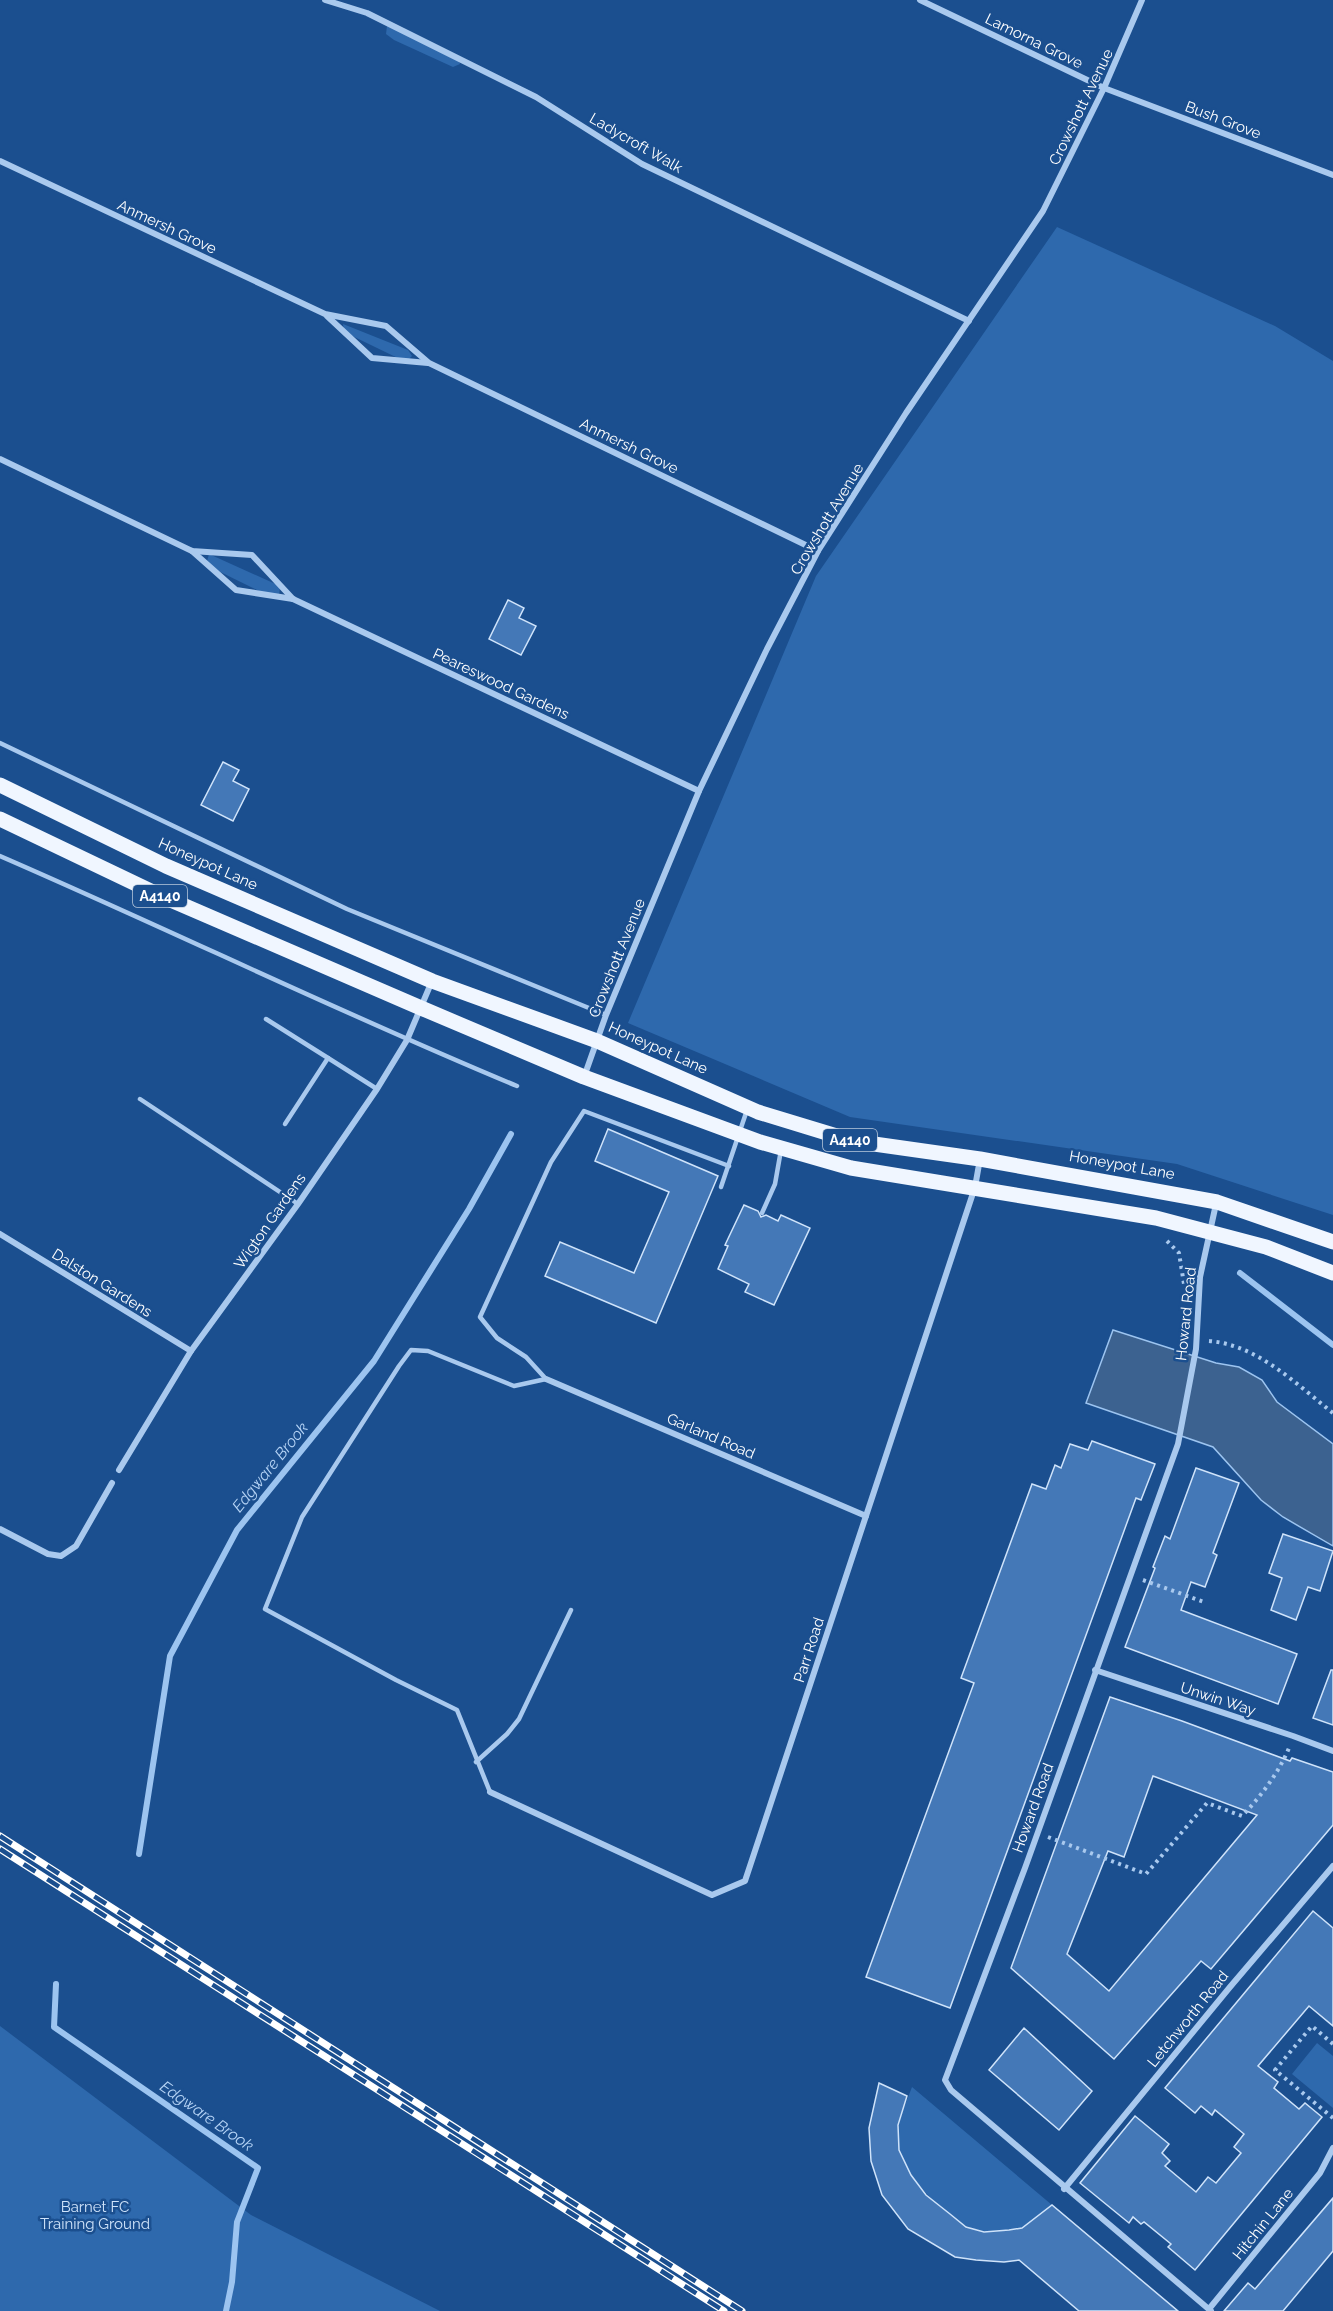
<svg xmlns="http://www.w3.org/2000/svg" width="1333" height="2311" font-family="Raleway,sans-serif">
  <style>
    .green { fill: #2e69ad }
    .water { fill: #3c6290; stroke: #9cc4f0; stroke-width: 1.5 }
    .lines { fill: none; stroke-linecap: round; stroke-linejoin: round }
    .stream { stroke: #9cc4f0; stroke-width: 6 }
    .building { fill: #4478b7; stroke: #cfe3fa; stroke-width: 1.5; fill-rule: evenodd }
    .path { stroke: #a9c9ee; stroke-width: 4; stroke-dasharray: 3 4.5; stroke-linecap: butt }
    .service { stroke: #a9c9ee; stroke-width: 4.5 }
    .minor { stroke: #a9c9ee; stroke-width: 6 }
    .primary { stroke: #f0f6ff; stroke-width: 15 }
    .rail-casing { stroke: #fff; stroke-width: 7 }
    .rail { stroke: #1b4f8f; stroke-width: 4.5; stroke-dasharray: 14; stroke-linecap: butt }
    .labels { text-anchor: middle; dominant-baseline: central; stroke-width: 5; stroke-linejoin: round; paint-order: stroke }
    .shield { fill: #1b4f8f; stroke: #bbcadd; stroke-width: 1.5 }
    .shield-label { font-size: 14px; font-weight: bold; fill: #fff }
    .street-label { font-size: 15px; fill: #fff; stroke: #1b4f8f }
    .park-label { font-size: 15px; fill: #cfe3fa; stroke: #1b4f8f }
    .water-label { font-size: 16px; font-style: italic; fill: #b5d3f5; stroke: #1b4f8f }
  </style>
  <rect width="100%" height="100%" fill="#1b4f8f"/>
  <g class="green">
    <polygon points="387,26 457,56 460,64 453,67 394,40 386,34"/>
    <polygon points="1057,227 1275,326 1333,361 1333,1215 1177,1164 850,1117 628,1023 816,576"/>
    <polygon points="343,324 408,350 412,356 406,362 344,332"/>
    <polygon points="209,554 280,586 279,597 265,594 206,565"/>
    <polygon points="0,2026 251,2215 440,2311 0,2311"/>
    <polygon points="1317,2043 1333,2056 1333,2108 1292,2074"/>
    <path d="M 912,2087 L 1052,2205 C 1043,2212 1033,2223 1023,2228 C 1010,2234 981,2233 969,2227 C 945,2218 905,2175 899,2150 C 894,2128 904,2108 912,2087 Z"/>
  </g>
  <polygon class="water" points="1113,1330 1216,1363 1239,1367 1262,1380 1277,1402 1333,1444 1333,1546 1283,1517 1261,1500 1213,1447 1086,1403"/>
  <g class="lines">
    <g class="stream">
      <polyline points="1240,1273 1333,1345"/>
      <polyline points="139,1854 170,1656 237,1530 374,1361 469,1209 511,1134"/>
      <polyline points="56,1984 54,2027 258,2168 237,2222 232,2282 226,2311"/>
    </g>
  </g>
  <g class="building">
    <polygon points="508,600 524,608 519,618 536,626 521,655 489,639"/>
    <polygon points="223,762 239,770 233,781 249,789 233,821 201,805"/>
    <polygon points="608,1129 718,1176 656,1323 545,1276 560,1242 634,1273 669,1192 595,1161"/>
    <polygon points="744,1205 758,1211 761,1217 766,1215 778,1221 781,1215 810,1228 774,1305 745,1292 749,1284 718,1269 728,1246 725,1245"/>
    <polygon points="1092,1441 1155,1464 1141,1500 1136,1498 950,2008 866,1977 974,1683 961,1678 1032,1484 1046,1489 1055,1465 1061,1468 1070,1444 1088,1450"/>
    <polygon points="1196,1468 1239,1483 1213,1553 1217,1555 1205,1587 1191,1582 1181,1610 1297,1654 1278,1704 1125,1647 1155,1568 1153,1567 1165,1536 1170,1539"/>
    <polygon points="1283,1534 1333,1551 1320,1591 1308,1587 1296,1620 1271,1610 1282,1578 1269,1573"/>
    <polygon points="1331,1670 1333,1670 1333,1725 1313,1718"/>
    <path d="M 1110,1697 L 1182,1721 L 1290,1761 L 1292,1758 L 1333,1772 L 1333,1825 L 1211,1969 L 1201,1961 L 1114,2059 L 1011,1968 ZM 1153,1776 L 1257,1815 L 1109,1991 L 1067,1954 L 1108,1851 L 1124,1857 Z"/>
    <polygon points="1313,1911 1333,1928 1333,2026 1309,2006 1258,2066 1278,2082 1274,2088 1299,2109 1305,2103 1322,2117 1195,2270 1168,2247 1171,2244 1144,2222 1141,2224 1133,2217 1129,2223 1080,2183 1135,2116 1169,2144 1162,2153 1170,2161 1165,2166 1196,2192 1208,2177 1216,2183 1241,2153 1234,2147 1244,2134 1215,2110 1212,2115 1201,2106 1195,2113 1165,2088"/>
    <polygon points="1024,2028 1092,2091 1059,2130 989,2070"/>
    <polygon points="879,2083 907,2096 898,2125 899,2150 911,2175 926,2195 950,2214 966,2227 984,2232 1009,2230 1022,2228 1052,2205 1178,2311 1079,2311 1019,2260 1004,2262 976,2260 955,2257 908,2229 882,2195 871,2161 869,2128"/>
    <polygon points="1333,2198 1333,2251 1283,2311 1224,2311 1248,2283 1255,2289"/>
  </g>
  <g class="lines">
    <g class="path">
      <polyline points="1167,1241 1179,1253 1184,1284"/>
      <path d="M 1209,1341 C 1258,1345 1296,1384 1333,1413"/>
      <polyline points="1143,1580 1204,1602"/>
      <path d="M 1048,1837 L 1146,1874 L 1207,1803 L 1242,1816 C 1261,1796 1278,1774 1289,1748"/>
      <polyline points="1333,2044 1312,2026 1275,2070 1333,2118"/>
    </g>
    <g class="service">
      <polyline points="0,743 347,909 606,1015"/>
      <path d="M 0,856 C 173,931 343,1014 517,1086"/>
      <polyline points="266,1019 328,1058"/>
      <polyline points="140,1099 298,1204"/>
      <polyline points="285,1124 328,1058 377,1089"/>
      <polyline points="721,1187 747,1110"/>
      <polyline points="762,1213 775,1184 781,1150"/>
      <polyline points="546,1379 526,1357 497,1338 480,1317 551,1162 584,1111 729,1166"/>
      <polyline points="476,1762 507,1734 519,1719 571,1610"/>
      <polyline points="490,1792 457,1710 396,1680 265,1609 302,1517 399,1366 411,1350 428,1351 514,1386 546,1379"/>
    </g>
    <g class="minor">
      <polyline points="325,0 367,13 536,97 642,164 969,321"/>
      <polyline points="920,0 1104,88 1333,175"/>
      <polyline points="0,161 325,314 386,326 429,363 818,551"/>
      <polyline points="327,316 372,358 428,363"/>
      <polyline points="0,459 192,551 252,555 293,599 699,791"/>
      <polyline points="192,551 236,590 293,599"/>
      <polyline points="584,1077 606,1015 699,791 767,649 818,551 906,413 1043,211 1104,88 1142,0"/>
      <polyline points="0,1234 191,1351"/>
      <polyline points="546,1379 866,1516"/>
      <polyline points="119,1470 191,1351 298,1204 377,1089 407,1040 432,981"/>
      <polyline points="0,1529 48,1554 61,1556 76,1546 112,1483"/>
      <polyline points="1095,1670 1293,1736 1333,1751"/>
      <polyline points="490,1792 712,1895 745,1881 975,1187 980,1159"/>
      <polyline points="1064,2189 1230,1987 1333,1866"/>
      <polyline points="1209,2309 1320,2173 1333,2148"/>
      <polyline points="1211,2311 951,2090 945,2080 1025,1868 1178,1444 1196,1349 1200,1277 1216,1204"/>
    </g>
    <g class="primary">
      <polyline points="0,785 166,866 388,962 432,981 597,1041 758,1112 853,1141 980,1159 1217,1202 1333,1242"/>
      <polyline points="0,819 157,894 421,1008 584,1077 760,1142 851,1168 1156,1218 1266,1247 1333,1273"/>
    </g>
    <defs>
      <g id="rail">
        <polyline points="0,1836 742,2311"/>
        <polyline points="0,1849 724,2311"/>
      </g>
    </defs>
    <use href="#rail" class="rail-casing"/>
    <use href="#rail" class="rail"/>
  </g>
  <g class="labels">
    <g class="shield">
      <rect x="133" y="885" width="54" height="22" rx="4.5"/>
      <rect x="823" y="1129" width="54" height="22" rx="4.5"/>
    </g>
    <g class="shield-label">
      <text x="160" y="896">A4140</text>
      <text x="850" y="1140">A4140</text>
    </g>
    <g class="street-label">
      <text transform="translate(1034 41) rotate(26)">Lamorna Grove</text>
      <text transform="translate(1081 107) rotate(-64)">Crowshott Avenue</text>
      <text transform="translate(1223 120) rotate(21)">Bush Grove</text>
      <text transform="translate(636 143) rotate(30)">Ladycroft Walk</text>
      <text transform="translate(167 227) rotate(25)">Anmersh Grove</text>
      <text transform="translate(629 446) rotate(26)">Anmersh Grove</text>
      <text transform="translate(827 519) rotate(-59)">Crowshott Avenue</text>
      <text transform="translate(501 684) rotate(25)">Peareswood Gardens</text>
      <text transform="translate(208 864) rotate(24)">Honeypot Lane</text>
      <text transform="translate(617 958) rotate(-68)">Crowshott Avenue</text>
      <text transform="translate(658 1048) rotate(24)">Honeypot Lane</text>
      <text transform="translate(1122 1165) rotate(10)">Honeypot Lane</text>
      <text transform="translate(270 1221) rotate(-55)">Wigton Gardens</text>
      <text transform="translate(102 1283) rotate(32)">Dalston Gardens</text>
      <text transform="translate(1186 1314) rotate(-84)">Howard Road</text>
      <text transform="translate(711 1436) rotate(23)">Garland Road</text>
      <text transform="translate(809 1650) rotate(-72)">Parr Road</text>
      <text transform="translate(1218 1699) rotate(18)">Unwin Way</text>
      <text transform="translate(1033 1808) rotate(-70)">Howard Road</text>
      <text transform="translate(1188 2019) rotate(-51)">Letchworth Road</text>
      <text transform="translate(1263 2224) rotate(-51)">Hitchin Lane</text>
    </g>
    <g class="park-label">
      <text x="95" y="2207">Barnet FC<tspan x="95" dy="17">Training Ground</tspan></text>
    </g>
    <g class="water-label">
      <text transform="translate(270 1467) rotate(-51)">Edgware Brook</text>
      <text transform="translate(207 2116) rotate(35)">Edgware Brook</text>
    </g>
  </g>
</svg>
